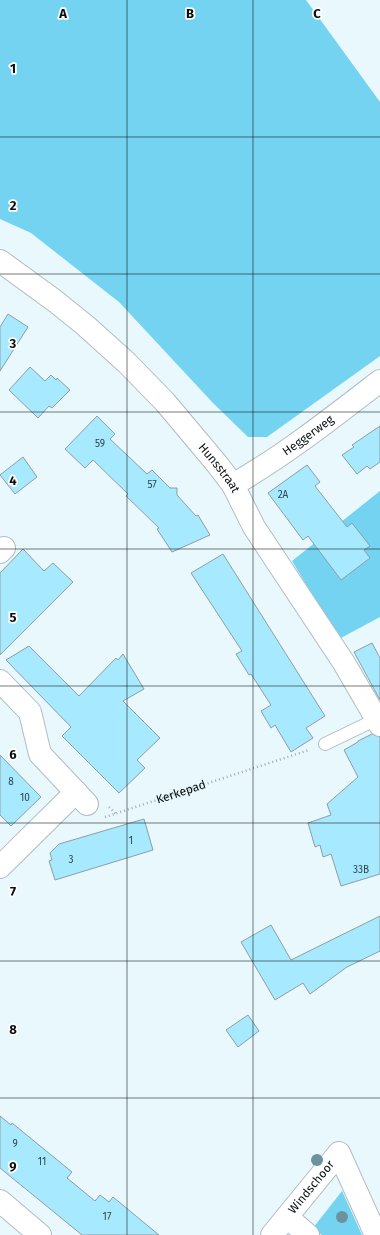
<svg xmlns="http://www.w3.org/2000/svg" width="380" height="1235" font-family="'Fira Sans',sans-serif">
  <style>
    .green { fill: #73d3f1 }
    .building { fill: #a7e9fe; stroke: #909ea2 }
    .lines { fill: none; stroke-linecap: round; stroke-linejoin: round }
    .service-casing { stroke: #afbdc2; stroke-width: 14 }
    .minor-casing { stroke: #afbdc2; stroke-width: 24 }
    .path { stroke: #a1acb0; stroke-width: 2.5; stroke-dasharray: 1 3; stroke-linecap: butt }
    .service { stroke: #fff; stroke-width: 12 }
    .minor { stroke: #fff; stroke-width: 22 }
    .tree { fill: #6c929d }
    .grid { fill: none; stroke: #0a0f11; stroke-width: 1; stroke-opacity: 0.55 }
    .labels { text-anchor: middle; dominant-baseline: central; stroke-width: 3.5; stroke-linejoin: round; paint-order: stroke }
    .number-label { font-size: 10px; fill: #31464c }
    .street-label { font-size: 12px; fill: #0a0f11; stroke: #fff }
    .grid-label { font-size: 13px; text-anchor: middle; font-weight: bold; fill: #0a0f11; stroke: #fff; stroke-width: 3.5; stroke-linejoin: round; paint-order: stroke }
  </style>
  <rect width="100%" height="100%" fill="#e9f8fd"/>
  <g class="green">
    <polygon points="0,0 306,0 380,102 380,356 267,437 248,437 213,403 119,302 31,233 0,219"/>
    <polygon points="380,491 380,617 339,639 292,561"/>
    <polygon points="342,1191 362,1235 322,1235 313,1228"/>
  </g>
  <g class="building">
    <polygon points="8,314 28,327 0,371 0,327"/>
    <polygon points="30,367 45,381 51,375 56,380 57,378 70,390 52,408 49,406 38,418 9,390"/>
    <polygon points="97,416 115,434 110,439 147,474 152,470 170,488 177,488 177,495 196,516 198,515 210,535 172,552 157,529 159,528 126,496 128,494 93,460 85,468 65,449"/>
    <polygon points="380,426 380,462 370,469 367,466 357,474 342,455 354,447 352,445"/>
    <polygon points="23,457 37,477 15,494 0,475"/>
    <polygon points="307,465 320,482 315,486 347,527 352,523 370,546 364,550 370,558 341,580 308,536 303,540 268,493"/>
    <polygon points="23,549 44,571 53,563 73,582 0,655 0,573"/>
    <polygon points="223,554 325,716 306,728 313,738 291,752 275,725 271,728 261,711 271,705 251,674 249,675 236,654 242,651 191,573"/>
    <polygon points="372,643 380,658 380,700 354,652"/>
    <polygon points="29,646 79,696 116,658 118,660 123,654 144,689 123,701 160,738 137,760 145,768 119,793 62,736 71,727 6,660"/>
    <polygon points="372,734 380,737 380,874 341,886 331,854 323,857 320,845 315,847 308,823 331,815 327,804 358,777 344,750 358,742 358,741"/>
    <polygon points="0,755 41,797 11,826 0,815"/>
    <polygon points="144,819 153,850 55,880 49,861 52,860 50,853 59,844"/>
    <polygon points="380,916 380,951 347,967 310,994 303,983 275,1000 241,942 271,925 291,960"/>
    <polygon points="248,1015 259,1031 238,1047 226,1030"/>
    <polygon points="0,1116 11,1125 12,1123 72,1172 67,1178 95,1201 100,1195 109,1202 113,1197 159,1235 82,1235 0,1168"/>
  </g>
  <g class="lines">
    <defs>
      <polyline id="service" points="325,744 377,719"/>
      <g id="minor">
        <path id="s2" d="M 0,261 L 55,301 L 86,326 L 127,363 L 165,402 L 217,464 L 233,485 L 254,527 L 344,663 L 380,725"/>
        <path id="s3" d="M 233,485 C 285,455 332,418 380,381"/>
        <polyline points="0,552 4,548"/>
        <polyline points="0,681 30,712 40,754 87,804"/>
        <polyline points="0,867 76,792"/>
        <polyline points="0,1201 40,1235"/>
        <polyline points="287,1217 308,1235"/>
        <path id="s4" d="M 272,1235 L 339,1153 L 376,1235"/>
      </g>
    </defs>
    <use href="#service" class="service-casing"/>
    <use href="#minor" class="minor-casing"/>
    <g class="path">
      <polyline points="109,807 116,814"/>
      <path id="s1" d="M 105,817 L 309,750"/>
    </g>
    <use href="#service" class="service"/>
    <use href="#minor" class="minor"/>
  </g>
  <g class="tree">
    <circle cx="317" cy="1160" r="6"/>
    <circle cx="342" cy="1217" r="6"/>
  </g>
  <path class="grid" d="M 127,0 L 127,1235M 253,0 L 253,1235M 0,137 L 380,137M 0,274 L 380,274M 0,412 L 380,412M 0,549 L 380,549M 0,686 L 380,686M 0,823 L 380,823M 0,961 L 380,961M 0,1098 L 380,1098"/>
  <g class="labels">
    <g class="number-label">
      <text x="100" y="444">59</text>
      <text x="152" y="485">57</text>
      <text x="283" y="495">2A</text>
      <text x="11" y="782">8</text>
      <text x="25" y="798">10</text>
      <text x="131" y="841">1</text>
      <text x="71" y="860">3</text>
      <text x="361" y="870">33B</text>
      <text x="15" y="1144">9</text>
      <text x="42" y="1162">11</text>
      <text x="107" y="1217">17</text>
    </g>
    <g class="street-label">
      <text stroke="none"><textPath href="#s3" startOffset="90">Heggerweg</textPath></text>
      <text stroke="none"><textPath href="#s2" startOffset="303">Hunsstraat</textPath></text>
      <text stroke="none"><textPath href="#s1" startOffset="80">Kerkepad</textPath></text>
      <text stroke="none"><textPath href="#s4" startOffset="62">Windschoor</textPath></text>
    </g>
  </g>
  <g class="grid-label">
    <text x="63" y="18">A</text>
    <text x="190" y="18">B</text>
    <text x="317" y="18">C</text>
    <text x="13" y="73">1</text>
    <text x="13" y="210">2</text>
    <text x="13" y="348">3</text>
    <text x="13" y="485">4</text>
    <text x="13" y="622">5</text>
    <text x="13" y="759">6</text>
    <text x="13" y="896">7</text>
    <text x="13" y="1034">8</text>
    <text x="13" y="1171">9</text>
  </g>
</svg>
